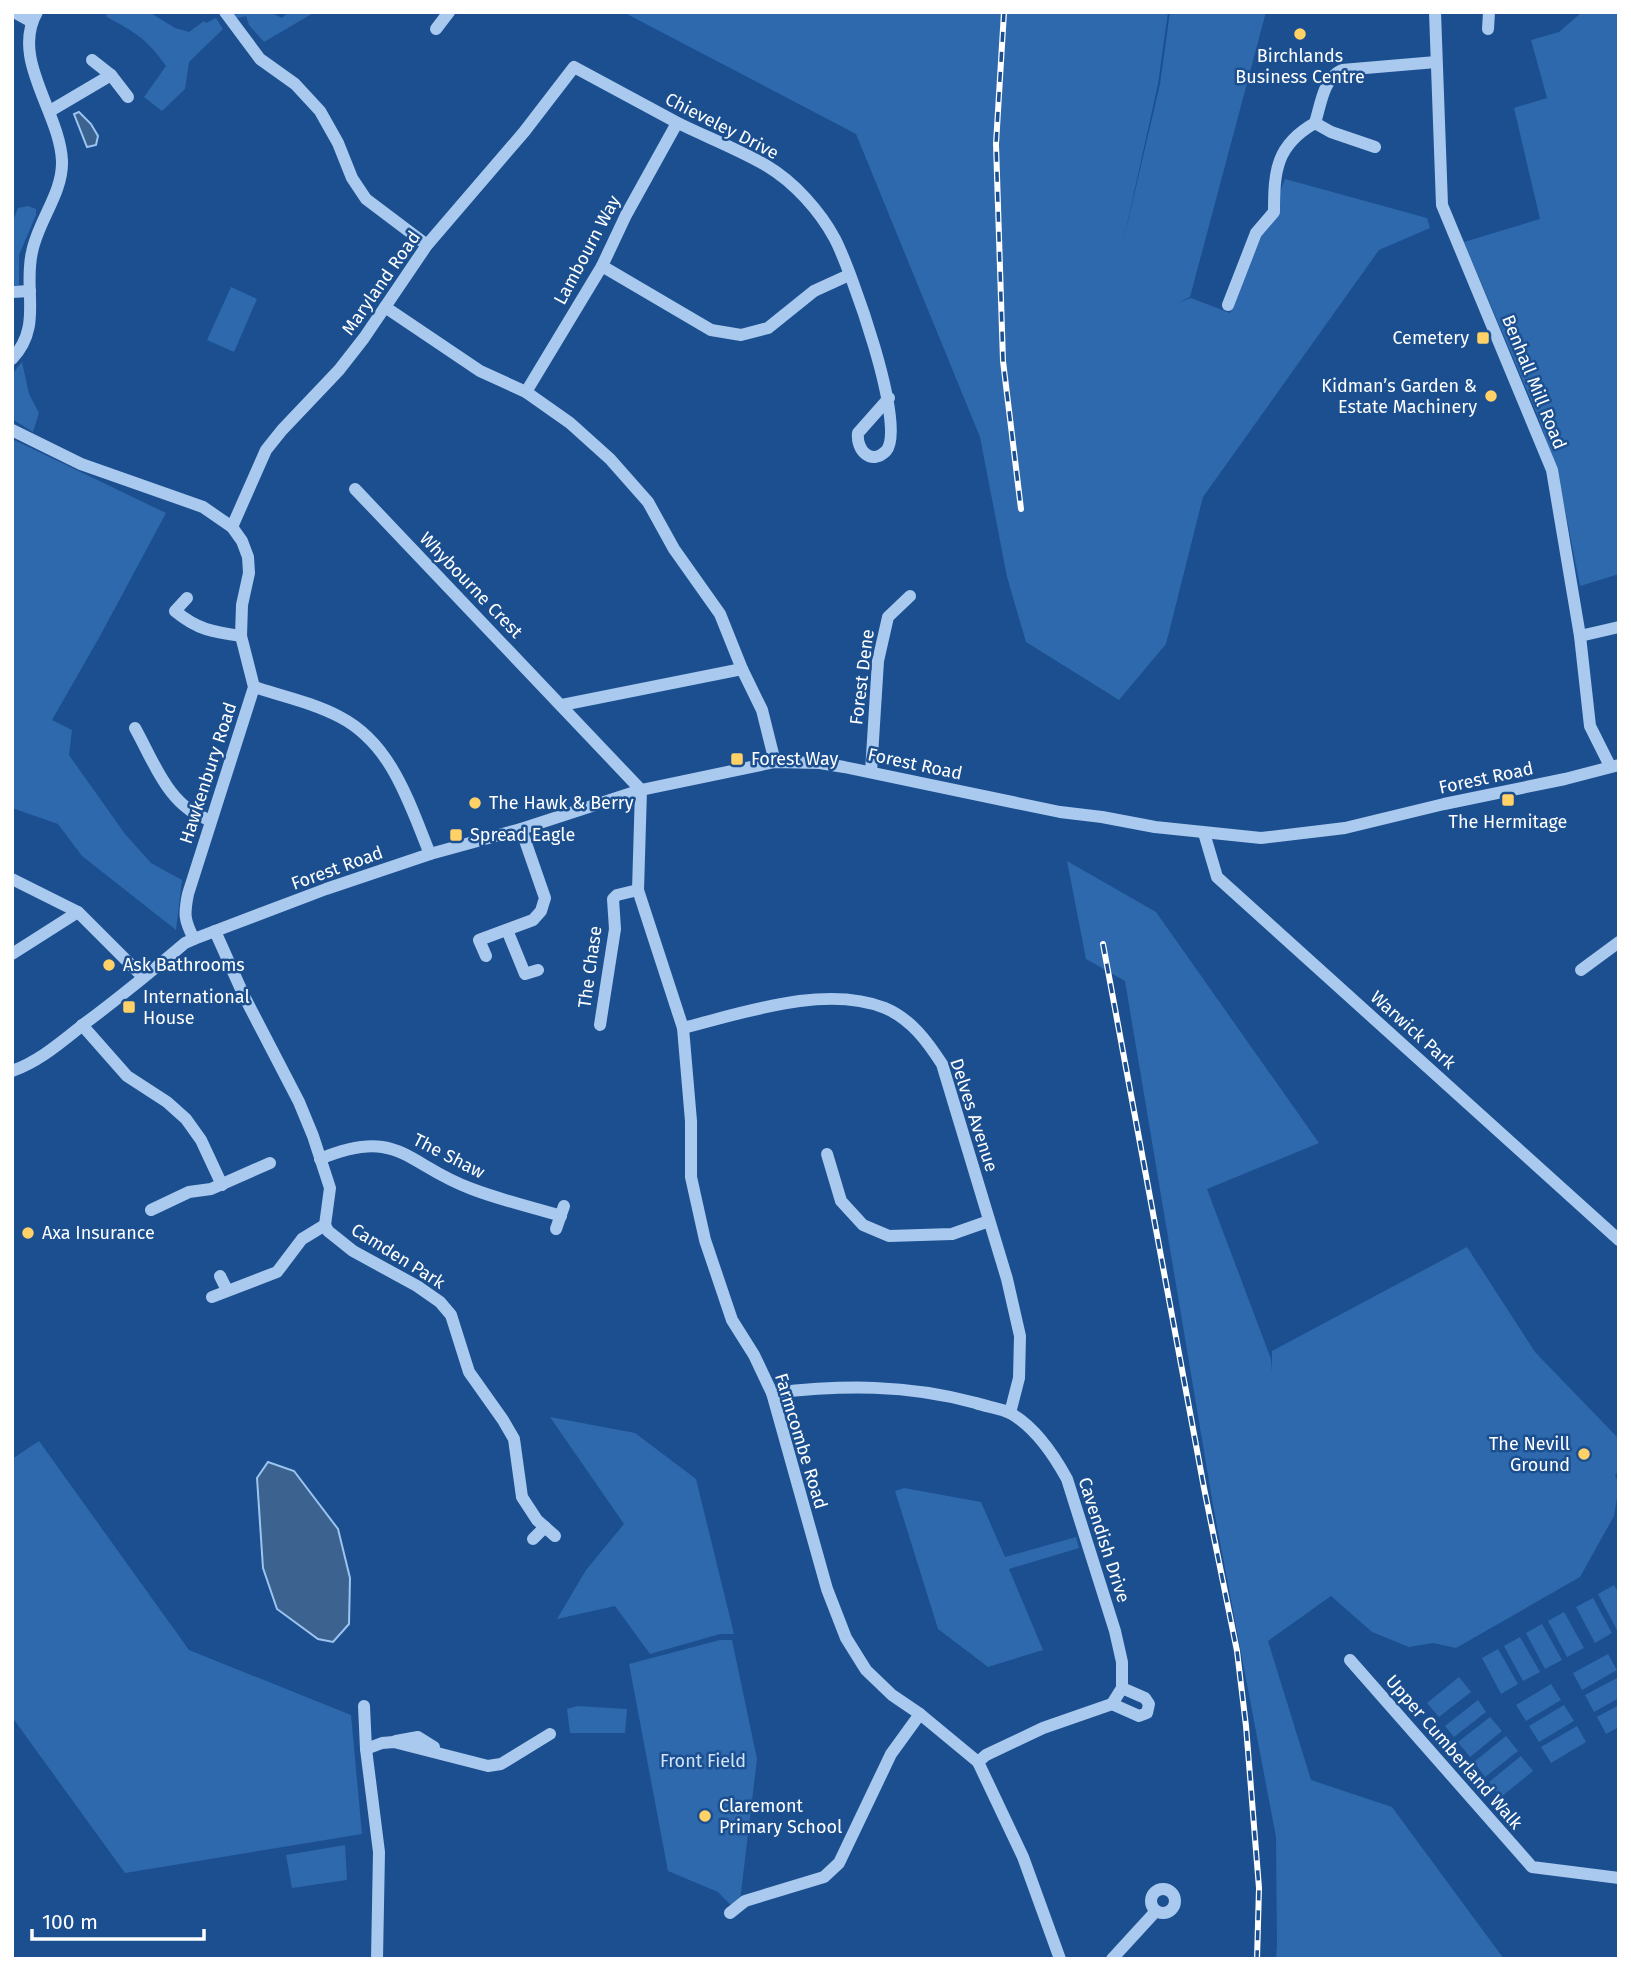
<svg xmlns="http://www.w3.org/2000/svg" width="1631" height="1971" font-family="'Fira Sans',sans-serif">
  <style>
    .green { fill: #2e69ad }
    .water { fill: #3c6290; stroke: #9cc4f0; stroke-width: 2 }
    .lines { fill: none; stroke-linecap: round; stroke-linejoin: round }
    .minor { stroke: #a9c9ee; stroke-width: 12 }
    .rail-casing { stroke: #fff; stroke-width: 6 }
    .rail { stroke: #1b4f8f; stroke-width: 3.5; stroke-dasharray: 10; stroke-linecap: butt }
    .poi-dot { fill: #ffd166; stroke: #1b4f8f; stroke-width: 2.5 }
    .labels { text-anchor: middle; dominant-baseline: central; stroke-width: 5; stroke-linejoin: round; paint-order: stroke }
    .poi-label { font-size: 18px; fill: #fff; stroke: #1b4f8f; text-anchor: start }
    .street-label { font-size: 18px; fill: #fff; stroke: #1b4f8f }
    .park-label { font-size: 18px; fill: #cfe3fa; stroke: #1b4f8f }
  </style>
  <rect width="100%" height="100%" fill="#1b4f8f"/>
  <g class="green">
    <path d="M 105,12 L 149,12 L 175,28 L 189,32 L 204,21 L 206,23 L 216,18 L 223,29 L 189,62 L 185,89 L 162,111 L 144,97 L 166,66 C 146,38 136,33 107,17 Z"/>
    <polygon points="231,12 270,12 282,18 288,12 315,12 264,42 249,25 246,16 233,19"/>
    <polygon points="623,12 1168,12 1158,84 1122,247 1160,84 1170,12 1266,12 1190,297 1177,303 1191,298 1230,313 1285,179 1427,218 1430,228 1379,250 1203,497 1166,644 1119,700 1026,642 1007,577 980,437 856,134"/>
    <polygon points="1582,12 1619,12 1619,574 1580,586 1559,479 1539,419 1464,242 1540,219 1514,108 1547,98 1531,40 1559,32"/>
    <polygon points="28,206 36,209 36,215 19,255 19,285 12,285 12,223 18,208"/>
    <polygon points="231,287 257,299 234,352 207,340"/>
    <polygon points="22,362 29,394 39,413 33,432 12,419 12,374"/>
    <polygon points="12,439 166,513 100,636 52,720 72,730 69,755 125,834 151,863 182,880 176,930 82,856 58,824 12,808"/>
    <polygon points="1067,861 1156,912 1319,1143 1207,1189 1271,1359 1272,1372 1272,1351 1467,1247 1535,1352 1619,1439 1619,1471 1615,1475 1619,1485 1614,1516 1580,1577 1456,1648 1433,1643 1409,1647 1372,1632 1331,1596 1268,1641 1311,1780 1392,1807 1504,1959 1276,1959 1277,1946 1276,1837 1213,1505 1125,981 1086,959"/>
    <polygon points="550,1417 635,1433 696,1479 734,1634 720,1634 650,1654 615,1606 557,1619 586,1570 624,1524"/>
    <polygon points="39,1441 189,1650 351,1715 362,1834 125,1873 12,1717 12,1459"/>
    <polygon points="904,1488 981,1502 1005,1557 1076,1537 1079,1548 1009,1569 1043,1650 988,1667 938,1629 895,1491"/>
    <polygon points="1614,1585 1619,1593 1617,1630 1598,1594"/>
    <polygon points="1593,1598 1612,1633 1595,1643 1576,1607"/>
    <polygon points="1564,1612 1584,1648 1567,1657 1548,1621"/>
    <polygon points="1542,1624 1562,1660 1545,1669 1526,1633"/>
    <polygon points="1520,1637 1540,1672 1523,1681 1504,1646"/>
    <polygon points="720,1640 732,1640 757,1759 740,1901 731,1905 718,1892 668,1871 629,1664"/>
    <polygon points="1498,1649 1518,1684 1501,1694 1482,1658"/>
    <polygon points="1608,1654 1617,1670 1582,1690 1573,1673"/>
    <polygon points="1459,1677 1471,1692 1439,1717 1427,1703"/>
    <polygon points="1619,1677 1619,1698 1594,1712 1585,1695"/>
    <polygon points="1551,1684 1561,1700 1526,1721 1516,1705"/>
    <polygon points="1478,1700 1486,1712 1454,1737 1445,1726"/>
    <polygon points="1564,1705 1574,1721 1539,1742 1529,1726"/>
    <polygon points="1619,1705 1619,1727 1606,1734 1597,1717"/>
    <polygon points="577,1706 627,1709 625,1733 570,1733 567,1709"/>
    <polygon points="1490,1717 1502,1731 1470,1757 1458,1742"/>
    <polygon points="1577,1726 1586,1742 1551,1763 1541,1747"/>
    <polygon points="1506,1736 1518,1751 1485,1777 1474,1762"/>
    <polygon points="1521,1756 1533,1771 1501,1797 1489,1782"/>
    <polygon points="345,1845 347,1880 292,1888 286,1855"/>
  </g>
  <g class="water">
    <polygon points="79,112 91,124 98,136 96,145 87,147 74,114"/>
    <polygon points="268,1462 294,1471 338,1529 350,1578 349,1624 333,1642 318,1639 277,1609 263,1568 257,1478"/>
  </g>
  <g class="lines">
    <g class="minor">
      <polyline points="14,12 32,22"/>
      <polyline points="225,12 260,59 295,84 320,111 338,143 352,178 366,199 427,245"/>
      <polyline points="1435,12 1442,205 1552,470 1580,636 1590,726 1610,766"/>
      <polyline points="436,29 449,12"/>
      <polyline points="1488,29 1489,12"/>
      <polyline points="92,60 111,75"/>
      <polyline points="50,111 111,75 128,97"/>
      <polyline points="1315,123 1331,132 1375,147"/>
      <polyline points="602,266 711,330 741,335 768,328 814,291 849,275"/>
      <polyline points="12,292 30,291"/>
      <path d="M 1228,305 L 1256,233 L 1274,212 C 1274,171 1276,145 1315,123 C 1321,104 1323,79 1342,70 L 1436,62"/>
      <polyline points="385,307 480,371 526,392 570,423 610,459 648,502 674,549 720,614 742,669 762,710 775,762"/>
      <path d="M 12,359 C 43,326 23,291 32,252 C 38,221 63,193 62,161 C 60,112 10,59 37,12"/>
      <polyline points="526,392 602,266 626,215 677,123"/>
      <path d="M 12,430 L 81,464 L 203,507 L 232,527 L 242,541 L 248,557 L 249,573 L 242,605 L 241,636 L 254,687 L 188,894 C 184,914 184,920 194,939"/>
      <polyline points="355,489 641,790 638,890 683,1028 691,1121 691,1177 705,1240 732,1320 754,1355 772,1393 827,1589 846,1638 866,1670 892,1695 920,1714 978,1762 1023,1857 1060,1959"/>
      <path d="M 232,527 L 266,450 L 282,430 L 339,370 L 364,338 L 427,245 L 524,132 L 574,67 C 608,85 642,104 676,122 C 706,137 738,149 767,166 C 794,182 820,211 835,239 C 850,268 908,427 886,451 C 871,466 856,450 858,433 L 889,398"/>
      <path d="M 187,598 L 175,611 C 198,630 213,632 241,636"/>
      <polyline points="1580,636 1619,627"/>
      <path d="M 254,687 C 282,696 314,703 340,717 C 392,744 409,803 430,854"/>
      <polyline points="562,705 742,669"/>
      <path d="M 135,728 C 154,762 169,808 210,820"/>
      <polyline points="871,772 878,661 888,617 910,596"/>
      <polyline points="1204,833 1217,877 1619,1240"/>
      <polyline points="12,879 78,912 143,977"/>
      <polyline points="507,930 525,974 538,970"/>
      <polyline points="215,931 244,996 299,1102 313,1136 330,1188 325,1225 328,1231 353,1251 417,1286 440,1302 451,1315 469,1372 503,1420 514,1439 522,1497 537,1520 555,1536"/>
      <polyline points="12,954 78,912"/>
      <polyline points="486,956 479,940 533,920 541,911 545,898 521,829"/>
      <polyline points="1581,970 1619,942"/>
      <polyline points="82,1025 127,1076 167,1102 186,1119 201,1140 222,1185"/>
      <polyline points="600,1025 615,929 613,899 617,895 638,890"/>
      <path d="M 683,1028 C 743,1013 825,984 885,1008 C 911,1019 927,1041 942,1064 L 1007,1279 L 1020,1336 L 1019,1378 L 1010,1413"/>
      <path d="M 12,1071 C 40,1061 61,1042 84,1024 C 119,998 152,971 185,943 L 194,939 L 326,889 L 430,854 L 521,829 L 641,790 L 775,762 L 820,763 L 844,767 L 1060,812 L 1102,817 L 1155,827 L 1261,838 L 1345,828 L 1444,804 L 1565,779 L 1619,765"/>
      <polyline points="827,1154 841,1201 863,1225 889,1236 952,1234 989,1221"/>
      <path d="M 320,1159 C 400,1126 406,1165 472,1189 C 501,1200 531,1207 561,1216"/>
      <polyline points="151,1210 189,1192 211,1189 270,1163"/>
      <polyline points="556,1229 564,1206"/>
      <polyline points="220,1276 227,1290"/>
      <polyline points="212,1297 277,1272 302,1239 325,1225"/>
      <path d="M 772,1393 C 843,1385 906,1384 976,1403 C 987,1407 1002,1408 1012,1414 C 1037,1429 1054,1455 1067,1479 L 1115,1631 L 1122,1662 L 1122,1688 L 1112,1704 L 1043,1728 L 986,1755 L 978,1762"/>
      <polyline points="533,1539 545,1527"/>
      <polyline points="1350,1660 1532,1867 1619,1878"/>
      <polyline points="1112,1704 1139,1716 1147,1713 1149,1704 1145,1698 1122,1688"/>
      <polyline points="364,1706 366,1749 379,1852 377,1959"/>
      <polyline points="396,1741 418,1737 434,1747"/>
      <polyline points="366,1749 382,1743 394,1742 488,1766 501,1764 550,1734"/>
      <circle cx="1163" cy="1901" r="12"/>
      <polyline points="730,1913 745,1901 824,1877 839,1863 891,1754 920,1714"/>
      <polyline points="1112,1959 1156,1911"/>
    </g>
    <defs>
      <g id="rail">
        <polyline points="1004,12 996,144 1003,361 1021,509"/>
        <polyline points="1103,944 1204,1488 1237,1651 1246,1726 1259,1888 1257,1959"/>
      </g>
    </defs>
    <use href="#rail" class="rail-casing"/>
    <use href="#rail" class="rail"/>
  </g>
  <g class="poi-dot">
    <circle cx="1300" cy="34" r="7"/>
    <rect x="1476" y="331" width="14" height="14" rx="3.5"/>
    <circle cx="1491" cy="396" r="7"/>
    <rect x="730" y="752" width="14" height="14" rx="3.5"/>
    <rect x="1501" y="793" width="14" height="14" rx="3.5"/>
    <circle cx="475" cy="803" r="7"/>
    <rect x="449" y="828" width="14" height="14" rx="3.5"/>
    <circle cx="109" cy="965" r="7"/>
    <rect x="122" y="1000" width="14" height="14" rx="3.5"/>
    <circle cx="28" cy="1233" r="7"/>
    <circle cx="1584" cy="1454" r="7"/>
    <circle cx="705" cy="1816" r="7"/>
  </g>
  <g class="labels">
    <g class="poi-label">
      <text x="1300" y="56" text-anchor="middle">Birchlands<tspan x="1300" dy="21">Business Centre</tspan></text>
      <text x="1469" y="338" text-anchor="end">Cemetery</text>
      <text x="1477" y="386" text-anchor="end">Kidman’s Garden &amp;<tspan x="1477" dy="21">Estate Machinery</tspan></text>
      <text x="751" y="759">Forest Way</text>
      <text x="489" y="803">The Hawk &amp; Berry</text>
      <text x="1508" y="822" text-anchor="middle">The Hermitage</text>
      <text x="470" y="835">Spread Eagle</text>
      <text x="123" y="965">Ask Bathrooms</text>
      <text x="143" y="997">International<tspan x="143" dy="21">House</tspan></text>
      <text x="42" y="1233">Axa Insurance</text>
      <text x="1570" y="1444" text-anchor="end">The Nevill<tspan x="1570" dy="21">Ground</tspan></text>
      <text x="719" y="1806">Claremont<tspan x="719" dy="21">Primary School</tspan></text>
    </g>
    <g class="street-label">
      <text transform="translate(722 126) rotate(27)">Chieveley Drive</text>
      <text transform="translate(587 250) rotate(-62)">Lambourn Way</text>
      <text transform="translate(381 283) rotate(-55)">Maryland Road</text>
      <text transform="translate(1534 382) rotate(68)">Benhall Mill Road</text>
      <text transform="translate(471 585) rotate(46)">Whybourne Crest</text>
      <text transform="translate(862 677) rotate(-83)">Forest Dene</text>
      <text transform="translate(915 764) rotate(12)">Forest Road</text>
      <text transform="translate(208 773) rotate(-72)">Hawkenbury Road</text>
      <text transform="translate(1486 778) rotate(-12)">Forest Road</text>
      <text transform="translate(337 868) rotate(-20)">Forest Road</text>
      <text transform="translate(590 967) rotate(-82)">The Chase</text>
      <text transform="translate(1413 1030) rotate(42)">Warwick Park</text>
      <text transform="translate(974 1115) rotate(72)">Delves Avenue</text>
      <text transform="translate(449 1156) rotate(27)">The Shaw</text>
      <text transform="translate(398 1256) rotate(32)">Camden Park</text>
      <text transform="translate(801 1441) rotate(73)">Farmcombe Road</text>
      <text transform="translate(1104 1540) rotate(72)">Cavendish Drive</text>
      <text transform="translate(1454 1752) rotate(49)">Upper Cumberland Walk</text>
    </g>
    <g class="park-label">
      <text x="703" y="1761">Front Field</text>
    </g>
  </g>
  <rect width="1631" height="1971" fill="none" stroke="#ffffff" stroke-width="28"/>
  <path d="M32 1929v10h172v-10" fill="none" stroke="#ffffff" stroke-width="3.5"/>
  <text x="42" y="1929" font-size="21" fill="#ffffff" stroke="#1b4f8f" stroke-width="5" paint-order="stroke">100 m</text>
</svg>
